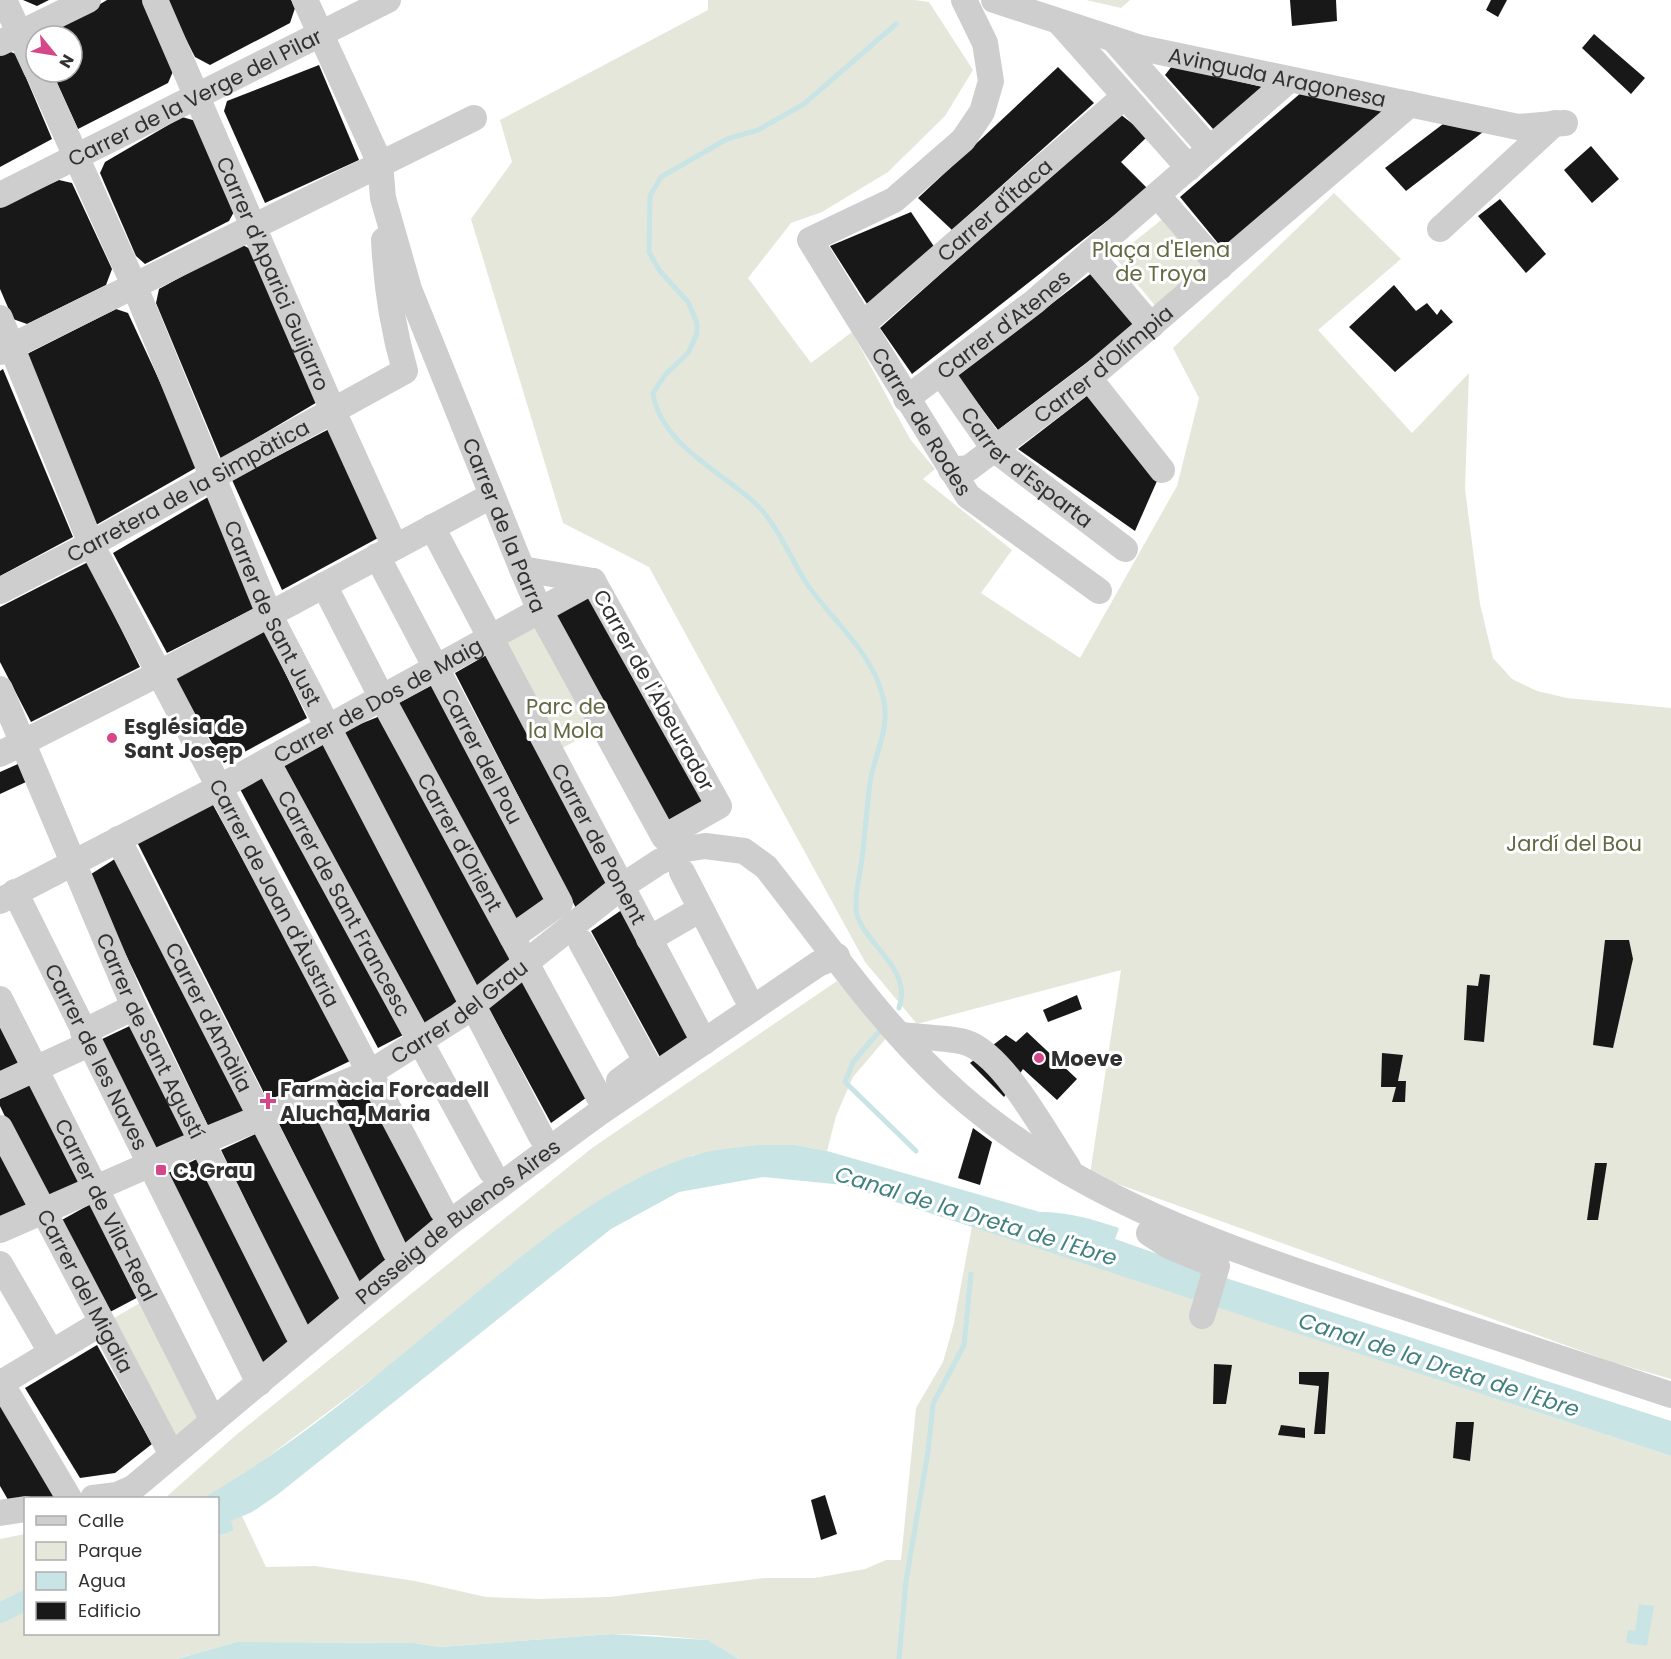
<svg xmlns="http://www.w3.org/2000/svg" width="1671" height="1659" font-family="Poppins,sans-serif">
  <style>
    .green { fill: #e6e7db }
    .water { fill: #c8e4e4 }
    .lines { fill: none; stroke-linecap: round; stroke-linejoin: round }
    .stream { stroke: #c8e4e4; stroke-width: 5 }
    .canal { stroke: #c8e4e4; stroke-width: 20 }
    .building { fill: #181818 }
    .minor { stroke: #cecece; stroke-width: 26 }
    .poi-dot { fill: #d44889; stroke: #fff; stroke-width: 2 }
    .labels { text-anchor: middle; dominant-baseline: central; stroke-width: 6; stroke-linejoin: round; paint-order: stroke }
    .street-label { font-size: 21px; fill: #313131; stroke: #fff }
    .park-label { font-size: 21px; fill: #636943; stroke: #fff }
    .poi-label { font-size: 21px; font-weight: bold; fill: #313131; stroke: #fff; text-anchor: start }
    .water-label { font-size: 22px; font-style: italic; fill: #428080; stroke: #fff }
  </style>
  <rect width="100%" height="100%" fill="#fff"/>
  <g class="green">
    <polygon points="708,0 915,0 929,2 973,70 945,116 888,172 822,212 791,223 748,278 811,363 852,332 910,439 935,469 923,479 1012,550 981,593 1080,658 1177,486 1199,398 1173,348 1334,193 1401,259 1318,330 1412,433 1469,373 1465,489 1480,604 1493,658 1512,679 1537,691 1567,698 1671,708 1671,1379 1612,1362 1090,1174 1121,970 917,1024 865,962 649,567 563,523 471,219 512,162 500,120 708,10"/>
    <polygon points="1086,0 1130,0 1121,8"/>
    <polygon points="1165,217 1207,266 1157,308 1115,257"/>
    <polygon points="539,616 599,728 557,751 498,639"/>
    <polygon points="837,981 888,1036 853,1077 836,1116 827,1151 796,1145 693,1155 372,1379 241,1477 203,1498 165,1498 236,1435 592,1148"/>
    <polygon points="972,1226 1671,1456 1671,1659 739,1659 708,1640 653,1635 611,1634 440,1647 414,1643 236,1642 177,1659 0,1659 0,1539 25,1534 26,1634 218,1634 218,1536 234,1531 230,1521 242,1516 266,1567 315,1566 415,1581 486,1597 539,1599 609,1597 765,1578 815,1578 865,1569 886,1560 901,1560 916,1408 943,1362 954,1323"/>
    <polygon points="145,1300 205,1418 174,1444 109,1321"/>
  </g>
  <g class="water">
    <path d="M 759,1145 L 796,1145 L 827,1151 L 1040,1212 C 1069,1212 1092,1219 1119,1228 L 1115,1239 L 1232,1280 L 1671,1421 L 1671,1456 L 844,1185 L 763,1177 L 679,1192 L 611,1229 L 277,1495 L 252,1512 L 231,1521 L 234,1531 L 218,1536 L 218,1498 L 203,1498 C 301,1442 388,1366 475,1294 C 542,1240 608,1183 692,1156 C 712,1149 737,1148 759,1145 Z"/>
    <polygon points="1639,1604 1654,1606 1647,1646 1626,1643 1628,1630 1635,1631"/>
    <polygon points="611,1634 708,1640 739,1659 177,1659 236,1642 414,1643 440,1647"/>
  </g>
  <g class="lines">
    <g class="stream">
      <path d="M 896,24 L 804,104 L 758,130 L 727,139 L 661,177 L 650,196 L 649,252 L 659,270 L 688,302 L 697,323 L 697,334 L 688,353 L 665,375 L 653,393 C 660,444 722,472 756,504 C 777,524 790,557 805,581 C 830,619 872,651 883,697 C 891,727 875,753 870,782 C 867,807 865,833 862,859 C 860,875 855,892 856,908 C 857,940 914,966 899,1008"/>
      <polyline points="883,1027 853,1062 845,1082 916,1151"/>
      <polyline points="899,1659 906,1581 928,1452 933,1404 964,1345 971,1274"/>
    </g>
    <polyline class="canal" points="0,1613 26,1600"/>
  </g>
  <g class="building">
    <polygon points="23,0 49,0 37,6"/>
    <polygon points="107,0 144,0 175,67 168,83 78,129 52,72 72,72 72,36 46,36"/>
    <polygon points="166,0 291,0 295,8 290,23 210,65 195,57"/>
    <polygon points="1290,0 1336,0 1337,21 1292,26"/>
    <polygon points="1491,0 1507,0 1498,17 1486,10"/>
    <polygon points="1594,34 1645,78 1631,94 1582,48"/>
    <polygon points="8,51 16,54 52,139 0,167 0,55"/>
    <polygon points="319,65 359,160 265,203 224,111 227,101"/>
    <polygon points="1172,66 1267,88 1214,130 1165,75"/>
    <polygon points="1058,67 1094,103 952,230 918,198"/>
    <polygon points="1302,92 1377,105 1387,113 1222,248 1180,197"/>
    <polygon points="1120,114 1148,136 1121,162 1148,189 912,374 880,328"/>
    <polygon points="182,117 196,121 235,210 229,221 145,264 136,256 100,173 105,162"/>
    <polygon points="1443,124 1483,132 1406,191 1385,168"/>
    <polygon points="1591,146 1619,179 1592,203 1564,170"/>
    <polygon points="59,180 72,183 112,269 106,285 27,324 13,319 0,289 0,207"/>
    <polygon points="1500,199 1546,254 1526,273 1478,216"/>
    <polygon points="911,212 935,248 867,304 830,246"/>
    <polygon points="241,244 252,250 319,401 221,459 156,303 159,289"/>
    <polygon points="1093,272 1139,323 998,430 957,376"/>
    <polygon points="1394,285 1416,311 1427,303 1437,315 1441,309 1453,322 1395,372 1349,327"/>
    <polygon points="116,309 128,313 199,466 96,525 27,354"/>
    <polygon points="3,369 73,537 0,576 0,371"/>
    <polygon points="1088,395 1157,481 1135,531 1018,449"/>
    <polygon points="331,428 378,538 282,590 232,480"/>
    <polygon points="208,497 257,607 167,653 113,553"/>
    <polygon points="88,562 140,667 31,722 0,662 0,607"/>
    <polygon points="589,593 707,801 666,823 549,615"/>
    <polygon points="265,631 307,718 224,763 174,679"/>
    <polygon points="490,653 609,882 576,908 455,673"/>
    <polygon points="438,682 549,898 514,920 397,704"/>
    <polygon points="385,714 514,959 478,989 343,731"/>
    <polygon points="324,744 460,1002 426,1026 284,766"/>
    <polygon points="18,764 26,782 0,794 0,772"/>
    <polygon points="265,776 407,1033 378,1048 240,789"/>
    <polygon points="212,803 352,1060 268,1101 136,840"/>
    <polygon points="118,857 250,1110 210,1130 88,876"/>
    <polygon points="626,907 689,1037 661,1059 591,931"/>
    <polygon points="1605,940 1629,940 1633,959 1613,1048 1593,1045"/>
    <polygon points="1480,974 1490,975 1484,1042 1464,1040 1467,985 1478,986"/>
    <polygon points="526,976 590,1095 551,1123 487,1005"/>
    <polygon points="1077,995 1082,1009 1048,1022 1043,1010"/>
    <polygon points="0,1009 26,1065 0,1077"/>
    <polygon points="136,1023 190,1138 154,1155 100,1040"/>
    <polygon points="1027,1032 1077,1079 1057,1100 1023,1069 1004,1097 970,1063 1006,1035 1016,1042"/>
    <polygon points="1382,1053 1403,1055 1398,1081 1406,1081 1405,1102 1392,1102 1396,1087 1381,1087"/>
    <polygon points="34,1083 82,1183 45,1201 0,1106 0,1099"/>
    <polygon points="373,1086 439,1219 404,1249 335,1101"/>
    <polygon points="318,1104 394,1259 361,1287 279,1124"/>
    <polygon points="973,1128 992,1142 980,1185 958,1178"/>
    <polygon points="262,1131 350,1297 309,1331 221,1150"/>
    <polygon points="0,1148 31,1208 0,1225"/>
    <polygon points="203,1156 300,1342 260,1367 166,1174"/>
    <polygon points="1595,1163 1607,1163 1598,1220 1587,1220"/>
    <polygon points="96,1201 146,1293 110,1312 60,1221"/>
    <polygon points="97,1345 152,1444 115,1473 80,1478 25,1388"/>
    <polygon points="1214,1364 1232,1365 1226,1404 1213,1404"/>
    <polygon points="1299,1372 1329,1372 1325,1434 1314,1434 1319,1386 1299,1384"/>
    <polygon points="0,1398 56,1497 26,1498 11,1505 0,1486"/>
    <polygon points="1456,1422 1474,1422 1470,1461 1453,1458"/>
    <polygon points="1281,1425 1305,1428 1305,1438 1278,1435"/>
    <polygon points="825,1495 837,1534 821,1540 811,1500"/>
  </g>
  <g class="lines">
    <g class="minor">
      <polyline points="4,0 36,69"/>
      <path id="s1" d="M 155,0 L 333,411 L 395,547"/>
      <path id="s2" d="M 305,0 L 380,163 L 383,198 L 409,289 L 522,569 L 540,611 L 664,837 L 719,806 L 593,581"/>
      <path id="s3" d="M 964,0 L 985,43 L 991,81 L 982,112 L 963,140 L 894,200 L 810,240 L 968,496 L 1099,591"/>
      <path id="s4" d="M 994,0 L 1141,48 L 1518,127 L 1565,123"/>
      <polyline points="1062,25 1189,168"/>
      <polyline points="1114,40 1210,149"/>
      <polyline points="0,43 88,0"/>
      <path id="s5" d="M 38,72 L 134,285 L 269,614 L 541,1136"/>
      <path id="s6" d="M 0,195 L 388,0"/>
      <polyline points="1157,195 1220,267"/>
      <polyline points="1440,229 1555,123"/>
      <polyline points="1090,254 1151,326"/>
      <path id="s7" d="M 0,318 L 91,544 L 442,1210"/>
      <path id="s8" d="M 863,324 L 1125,96"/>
      <polyline points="0,352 474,118"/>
      <path id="s9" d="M 941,373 L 995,450 L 1125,549"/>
      <polyline points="1089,378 1162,470"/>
      <path id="s10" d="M 906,399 L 1034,302 L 1289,80"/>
      <path id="s11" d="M 951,470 L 969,468 L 1089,378 L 1410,104"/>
      <path id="s12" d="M 432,527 L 704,1042"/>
      <path id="s13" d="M 377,556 L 560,903 L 512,937"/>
      <polyline points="522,569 593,581"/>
      <path id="s14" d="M 324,585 L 382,698 L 599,1097"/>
      <path id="s15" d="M 0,591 L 91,544 L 405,371 C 393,329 386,284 384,240"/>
      <path id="s16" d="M 0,689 L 134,1007 L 298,1334"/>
      <polyline points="0,754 160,673 491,496"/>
      <path id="s17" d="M 267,761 L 491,1171"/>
      <path id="s18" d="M 118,839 L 350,1291"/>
      <polyline points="682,872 746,996"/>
      <path id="s19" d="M 15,892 L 259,1383"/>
      <path id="s20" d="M 0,901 L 220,787 L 593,581"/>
      <polyline points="649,939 701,909"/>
      <polyline points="581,942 646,1061 619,1081"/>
      <path id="s21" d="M 0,999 L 213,1421"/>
      <polyline points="83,1032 134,1007"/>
      <path d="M 901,1035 C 917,1037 957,1038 970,1044 C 1007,1061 1045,1133 1068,1167"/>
      <polyline points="0,1085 89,1044"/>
      <polyline points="319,1093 395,1251"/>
      <path id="s22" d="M 0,1128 L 172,1455"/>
      <path id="s23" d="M 0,1230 L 201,1142 L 371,1072 L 459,1016 L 621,887 L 659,862 L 686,849 L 705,846 L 744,851 L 766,867 C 827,944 884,1029 958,1094 C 1080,1201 1232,1250 1383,1300 C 1479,1331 1575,1363 1671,1395"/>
      <polyline points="1149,1233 1169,1246 1217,1266 1202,1316"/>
      <polyline points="0,1264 51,1352"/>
      <polyline points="0,1381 69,1498"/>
      <polyline points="1,1383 101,1323"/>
      <path id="s24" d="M 93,1498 L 117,1495 L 133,1488 L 449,1223 L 599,1113 L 818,964 L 837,956"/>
      <polyline points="0,1513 26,1509"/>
    </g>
  </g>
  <g class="poi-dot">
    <circle cx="112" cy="738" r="6"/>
    <circle cx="1039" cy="1058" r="6"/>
    <path d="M265 1092h6v6h6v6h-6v6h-6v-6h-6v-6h6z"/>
    <rect x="155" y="1164" width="12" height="12" rx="3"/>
  </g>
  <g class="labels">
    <g class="street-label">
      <text stroke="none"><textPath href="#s4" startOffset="294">Avinguda Aragonesa</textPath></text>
      <text stroke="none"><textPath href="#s6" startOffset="218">Carrer de la Verge del Pilar</textPath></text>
      <text stroke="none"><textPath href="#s8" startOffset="174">Carrer d'Ítaca</textPath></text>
      <text stroke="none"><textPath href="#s1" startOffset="298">Carrer d'Aparici Guijarro</textPath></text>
      <text stroke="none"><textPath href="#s10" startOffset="123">Carrer d'Atenes</textPath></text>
      <text stroke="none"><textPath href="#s11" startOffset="188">Carrer d'Olímpia</textPath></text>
      <text stroke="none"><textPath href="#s3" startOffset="550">Carrer de Rodes</textPath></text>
      <text stroke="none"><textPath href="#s9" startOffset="129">Carrer d'Esparta</textPath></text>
      <text stroke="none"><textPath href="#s15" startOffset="213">Carretera de la Simpàtica</textPath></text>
      <text stroke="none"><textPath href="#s2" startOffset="564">Carrer de la Parra</textPath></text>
      <text stroke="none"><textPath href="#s5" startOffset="590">Carrer de Sant Just</textPath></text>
      <text transform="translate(654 690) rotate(61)">Carrer de l'Abeurador</text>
      <text stroke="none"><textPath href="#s20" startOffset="428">Carrer de Dos de Maig</textPath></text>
      <text stroke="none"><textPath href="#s13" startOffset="226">Carrer del Pou</textPath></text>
      <text stroke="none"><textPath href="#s14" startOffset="291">Carrer d'Orient</textPath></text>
      <text stroke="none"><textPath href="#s12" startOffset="358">Carrer de Ponent</textPath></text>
      <text stroke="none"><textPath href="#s7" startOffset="638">Carrer de Joan d'Àustria</textPath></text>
      <text stroke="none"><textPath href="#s17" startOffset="162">Carrer de Sant Francesc</textPath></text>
      <text stroke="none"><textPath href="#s23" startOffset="510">Carrer del Grau</textPath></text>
      <text stroke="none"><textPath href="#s18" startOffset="200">Carrer d'Amàlia</textPath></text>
      <text stroke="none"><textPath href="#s16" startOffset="378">Carrer de Sant Agustí</textPath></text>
      <text stroke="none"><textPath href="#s19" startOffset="184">Carrer de les Naves</textPath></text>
      <text stroke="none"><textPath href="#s21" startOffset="236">Carrer de Vila-Real</textPath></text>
      <text stroke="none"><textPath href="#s24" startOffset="462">Passeig de Buenos Aires</textPath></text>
      <text stroke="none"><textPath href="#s22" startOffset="184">Carrer del Migdia</textPath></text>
    </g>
    <g class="park-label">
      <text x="1161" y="249">Plaça d'Elena<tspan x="1161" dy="24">de Troya</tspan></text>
      <text x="566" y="706">Parc de<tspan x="566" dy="24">la Mola</tspan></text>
      <text x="1574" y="843">Jardí del Bou</text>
    </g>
    <g class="poi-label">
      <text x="124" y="726">Església de<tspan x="124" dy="24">Sant Josep</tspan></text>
      <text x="1051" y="1058">Moeve</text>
      <text x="280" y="1089">Farmàcia Forcadell<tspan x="280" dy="24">Alucha, Maria</tspan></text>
      <text x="173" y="1170">C. Grau</text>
    </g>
    <g class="water-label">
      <text transform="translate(976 1216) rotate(17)">Canal de la Dreta de l'Ebre</text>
      <text transform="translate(1439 1365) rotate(18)">Canal de la Dreta de l'Ebre</text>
    </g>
  </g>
  <rect x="24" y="1497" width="195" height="138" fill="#ffffff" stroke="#adadad" stroke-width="1.5"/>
  <rect x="36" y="1516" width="30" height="9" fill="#cecece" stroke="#adadad" stroke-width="1.5"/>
  <text x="78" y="1527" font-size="18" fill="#313131">Calle</text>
  <rect x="36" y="1542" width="30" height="18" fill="#e6e7db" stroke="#adadad" stroke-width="1.5"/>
  <text x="78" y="1557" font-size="18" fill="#313131">Parque</text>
  <rect x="36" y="1572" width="30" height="18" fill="#c8e4e4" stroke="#adadad" stroke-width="1.5"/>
  <text x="78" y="1587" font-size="18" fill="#313131">Agua</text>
  <rect x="36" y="1602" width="30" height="18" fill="#181818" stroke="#adadad" stroke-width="1.5"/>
  <text x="78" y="1617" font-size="18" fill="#313131">Edificio</text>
  <g transform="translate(54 54) rotate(120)"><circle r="28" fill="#ffffff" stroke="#adadad" stroke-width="1.5"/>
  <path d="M0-4.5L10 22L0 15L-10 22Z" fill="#d44889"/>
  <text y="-9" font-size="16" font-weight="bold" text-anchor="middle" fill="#313131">N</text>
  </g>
</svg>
